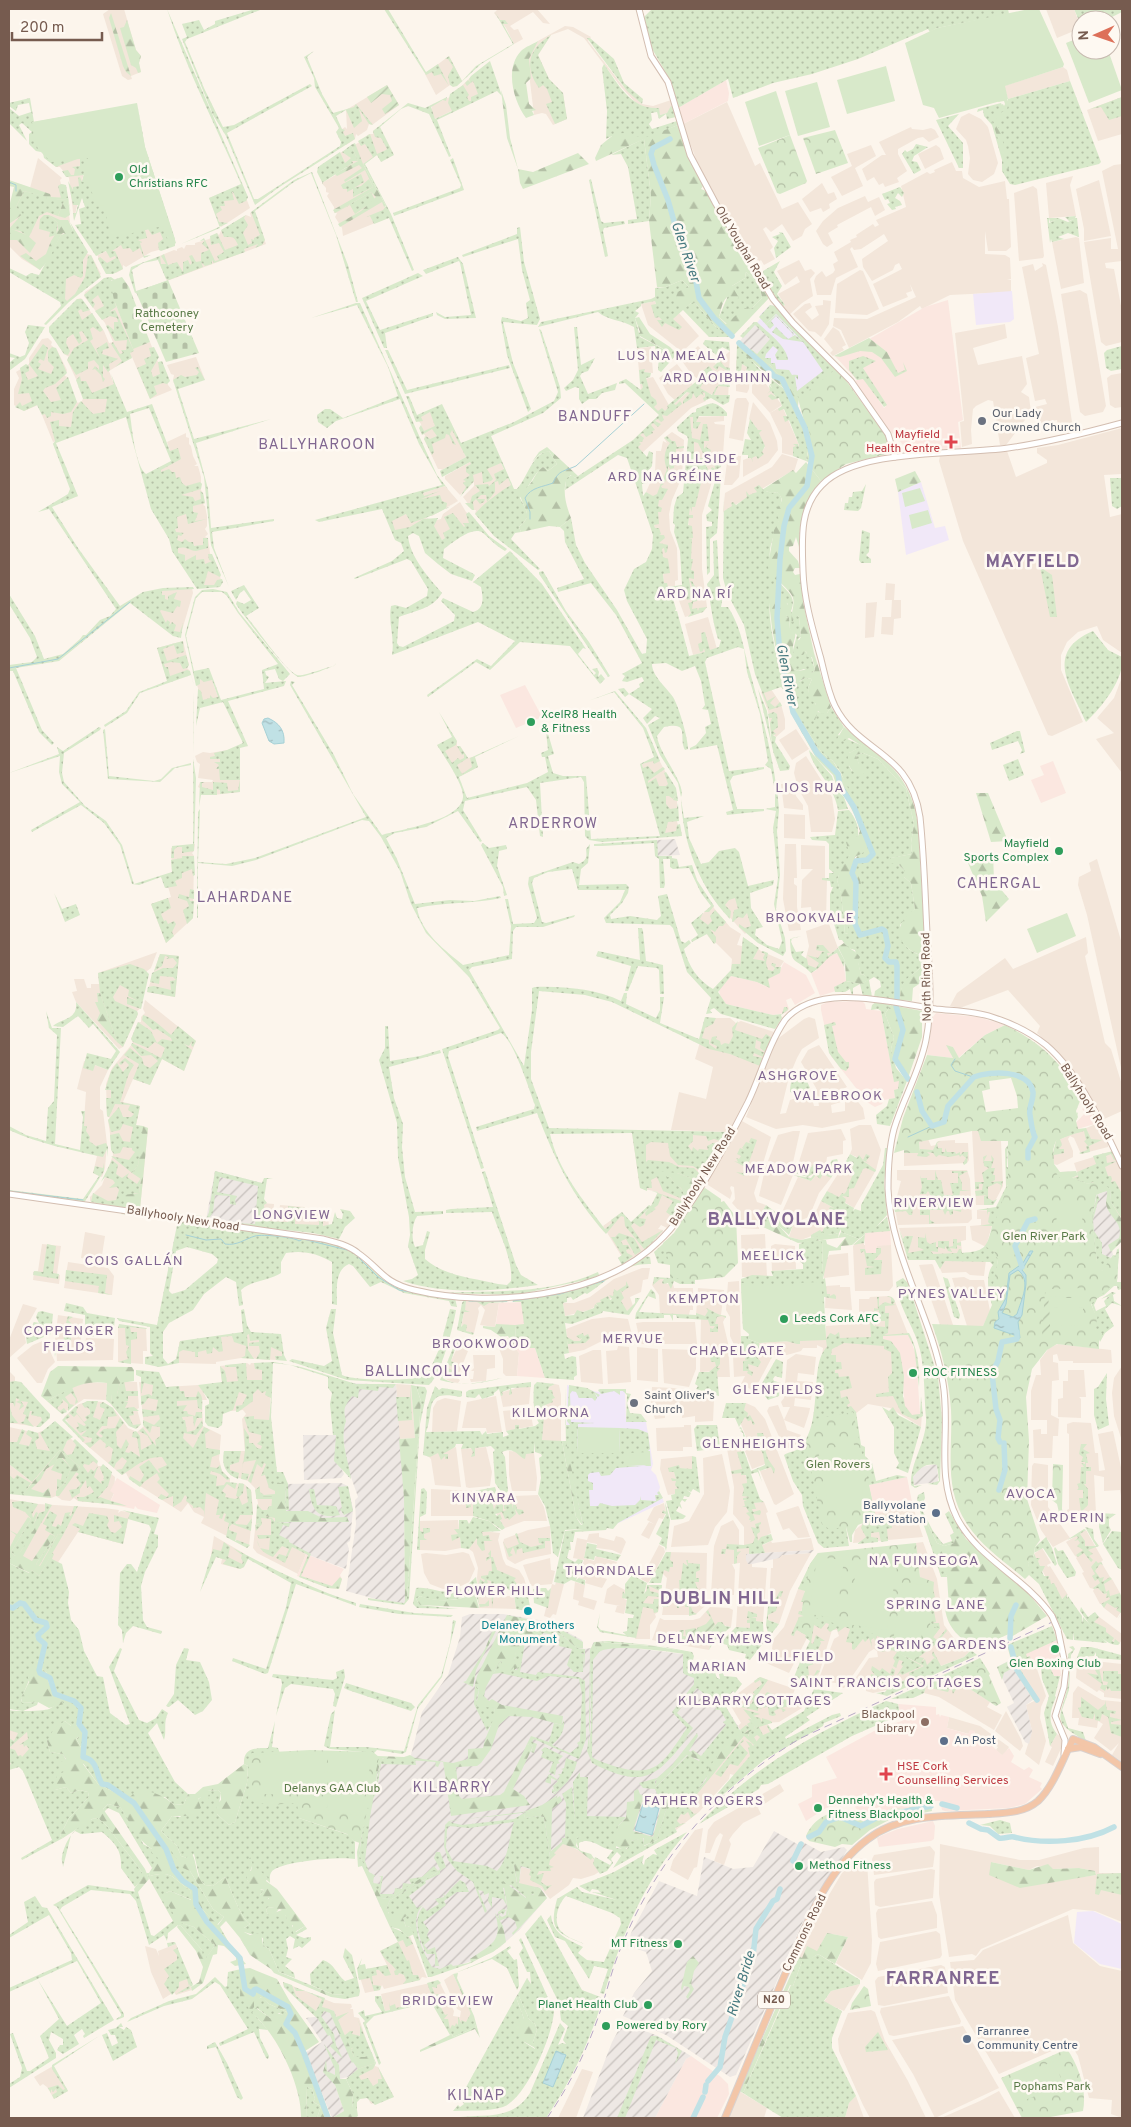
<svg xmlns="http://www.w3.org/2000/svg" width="1131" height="2127" font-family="Overpass,sans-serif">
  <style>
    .residential { fill: #f3e6da; fill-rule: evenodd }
    .commercial { fill: #fbe7e0 }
    .industrial { fill: url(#industrial-furrows) }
    .education { fill: #f1e8f8 }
    .grass { fill: url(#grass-dots); fill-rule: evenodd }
    .forest { fill: url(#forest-firs); fill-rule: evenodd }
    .cemetery { fill: url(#cemetery-stones) }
    .park { fill: url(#park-crowns); fill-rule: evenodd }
    .garden { fill: url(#garden-furrows) }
    .pitch { fill: #d8e9ca }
    .water { fill: url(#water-ripples); stroke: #a7d1d6; fill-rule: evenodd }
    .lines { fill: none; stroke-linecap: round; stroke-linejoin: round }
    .stream { stroke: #a7d1d6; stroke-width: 1 }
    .river { stroke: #c0e1e5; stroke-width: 5.5 }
    .secondary-casing { stroke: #d3beb1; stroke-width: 7 }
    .trunk-casing { stroke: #d9d1ce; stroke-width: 8 }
    .secondary { stroke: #fff; stroke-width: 5 }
    .trunk { stroke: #f3c6a8; stroke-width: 6 }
    .rail { stroke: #b7a9c6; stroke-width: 1; stroke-dasharray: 8 5; stroke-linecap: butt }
    .secondary-bridge-casing { stroke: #d3beb1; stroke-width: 7; stroke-linecap: butt }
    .secondary-bridge { stroke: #fff; stroke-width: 5 }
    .leisure-dot { fill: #2e9e5b; stroke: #fef9f2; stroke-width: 2 }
    .worship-dot { fill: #6b7280; stroke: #fef9f2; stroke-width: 2 }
    .health-dot { fill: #e0444e; stroke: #fef9f2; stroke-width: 2 }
    .service-dot { fill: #5c6f8a; stroke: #fef9f2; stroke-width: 2 }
    .culture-dot { fill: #0f9aa8; stroke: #fef9f2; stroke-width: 2 }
    .education-dot { fill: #8d6e63; stroke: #fef9f2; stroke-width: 2 }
    .labels { text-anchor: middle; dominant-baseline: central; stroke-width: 5; stroke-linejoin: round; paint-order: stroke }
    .shield { fill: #fef9f2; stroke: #9f8a80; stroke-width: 1 }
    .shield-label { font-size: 11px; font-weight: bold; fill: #765b4f }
    .leisure-label { font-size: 12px; fill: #27864d; stroke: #fef9f2; text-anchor: start }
    .street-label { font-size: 12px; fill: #765b4f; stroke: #fef9f2 }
    .park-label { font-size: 12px; fill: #5a7b48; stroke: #fef9f2 }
    .worship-label { font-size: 12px; fill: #5b616d; stroke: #fef9f2; text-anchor: start }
    .health-label { font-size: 12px; fill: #be3a42; stroke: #fef9f2; text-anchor: end }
    .service-label { font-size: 12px; fill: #4e5e75; stroke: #fef9f2; text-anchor: start }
    .culture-label { font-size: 12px; fill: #0d838f; stroke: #fef9f2 }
    .education-label { font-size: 12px; fill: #785e54; stroke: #fef9f2; text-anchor: end }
    .water-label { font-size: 14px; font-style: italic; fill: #477a80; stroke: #fef9f2 }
    .neighbourhood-label { font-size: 14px; letter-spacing: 1px; fill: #816791; stroke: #fef9f2 }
    .quarter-label { font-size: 15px; letter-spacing: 1px; fill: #816791; stroke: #fef9f2 }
    .district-label { font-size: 18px; font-weight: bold; letter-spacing: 1px; fill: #816791; stroke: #fef9f2 }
  </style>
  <defs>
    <pattern id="industrial-furrows" width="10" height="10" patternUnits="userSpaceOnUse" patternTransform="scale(1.25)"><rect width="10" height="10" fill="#eee8e4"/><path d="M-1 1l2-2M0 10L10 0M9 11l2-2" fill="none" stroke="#c5bfbb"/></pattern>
    <pattern id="grass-dots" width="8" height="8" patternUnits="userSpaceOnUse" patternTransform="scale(1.25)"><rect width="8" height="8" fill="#d8e9ca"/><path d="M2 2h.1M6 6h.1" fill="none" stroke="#b4c0a6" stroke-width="1.8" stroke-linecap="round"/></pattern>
    <pattern id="forest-firs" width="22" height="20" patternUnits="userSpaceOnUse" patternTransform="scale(1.25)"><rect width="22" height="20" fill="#d8e9ca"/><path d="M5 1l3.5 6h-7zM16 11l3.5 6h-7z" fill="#b4c0a6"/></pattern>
    <pattern id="cemetery-stones" width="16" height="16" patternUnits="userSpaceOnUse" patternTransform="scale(1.25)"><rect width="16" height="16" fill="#d8e9ca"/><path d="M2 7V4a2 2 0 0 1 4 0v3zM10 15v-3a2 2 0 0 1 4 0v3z" fill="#b4c0a6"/></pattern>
    <pattern id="park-crowns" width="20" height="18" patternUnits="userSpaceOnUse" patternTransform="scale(1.25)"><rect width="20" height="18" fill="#d8e9ca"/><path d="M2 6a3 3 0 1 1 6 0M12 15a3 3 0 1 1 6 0" fill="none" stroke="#b4c0a6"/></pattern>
    <pattern id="garden-furrows" width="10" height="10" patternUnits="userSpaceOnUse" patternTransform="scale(1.25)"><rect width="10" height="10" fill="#d8e9ca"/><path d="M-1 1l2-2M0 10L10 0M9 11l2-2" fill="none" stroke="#b4c0a6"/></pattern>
    <pattern id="water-ripples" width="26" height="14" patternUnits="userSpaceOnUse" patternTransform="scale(1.25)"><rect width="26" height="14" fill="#c0e1e5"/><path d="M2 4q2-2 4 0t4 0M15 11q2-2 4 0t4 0" fill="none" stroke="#a1b9bc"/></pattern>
  </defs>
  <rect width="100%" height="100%" fill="#fcf5ec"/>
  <g class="residential">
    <polygon points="110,9 124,9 136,50 141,56 139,63 141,72 131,76 132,79 128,80 122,76 103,14"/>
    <polygon points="498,9 537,9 550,24 543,23 533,12 510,26 514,30 518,29 523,39 514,44 506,28 494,13"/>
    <polygon points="1046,9 1074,9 1081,28 1057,38"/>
    <polygon points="565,26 573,27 591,37 588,41 622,85 642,104 653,106 671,100 674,111 660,115 658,108 647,108 636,103 621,87 584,38 568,29 551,35 538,55 549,79 563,93 567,119 553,125 546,114 542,113 534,115 528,65 531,50 538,41"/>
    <polygon points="449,56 462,81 450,85 436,95 425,74"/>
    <polygon points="1063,67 1067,70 1070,81 1008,99 1004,86"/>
    <polygon points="472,76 484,95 435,119 431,111 432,105 450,97"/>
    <polygon points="387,85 399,105 372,125 369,124 367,130 358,136 356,134 355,139 346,145 338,132 345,127 347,129 346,110"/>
    <polygon points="1122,97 1122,134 1098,141 1087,110"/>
    <polygon points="727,102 755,166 760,163 782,209 798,202 812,224 805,229 802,236 793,241 782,224 771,232 766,227 763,229 773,247 770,250 775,259 764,265 761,260 755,265 753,263 717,200 699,167 683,124"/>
    <polygon points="969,113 981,119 988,127 998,163 994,174 982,182 973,180 968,174 970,158 968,146 966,140 956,129 961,117"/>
    <polygon points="378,127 393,154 381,161 377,155 363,164 390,217 343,236 342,228 335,217 337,213 334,213 334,207 327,196 329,193 326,192 326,188 322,183 347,168 340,153 358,143 369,134 373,134 373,131"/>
    <polygon points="911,127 912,129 923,130 931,128 935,130 939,137 929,142 923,137 918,138 898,149 898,154 907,171 897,178 899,182 885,187 883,183 879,185 874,177 867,181 862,169 882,155 886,155 879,142"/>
    <polygon points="871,145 876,156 855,168 863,186 842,196 831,177 852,166 847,154"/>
    <polygon points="936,145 940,148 944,159 925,169 918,154"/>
    <polygon points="87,157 74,220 69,178 60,167 56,167 53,162"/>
    <polygon points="38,158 62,178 60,180 61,184 65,185 70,222 40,270 22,259 9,246 9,213 20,184 30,188"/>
    <polygon points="952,162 956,171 962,171 963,178 979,187 1005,181 1007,199 1009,199 1011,247 1006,251 988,251 985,231 985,254 1005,255 1010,258 1011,279 1007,280 1011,280 1011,292 950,295 922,309 920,306 898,322 849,348 841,330 833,326 834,318 867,319 916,297 910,284 912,291 906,293 908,297 883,307 873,284 902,269 899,263 895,265 893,270 872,281 863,267 862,259 888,241 884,234 861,249 854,250 852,247 850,249 858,267 836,278 831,295 817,295 814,281 816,276 822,271 826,277 833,273 835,270 833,264 838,261 834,252 851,242 850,240 857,237 856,235 873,224 875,227 879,225 876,220 906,207 901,186 927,172 930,174 935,172 934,170"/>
    <polygon points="1122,164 1122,261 1105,263 1106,268 1114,269 1122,311 1122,342 1106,346 1101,342 1084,242 1111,238 1111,249 1118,249 1102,171 1114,165"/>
    <polygon points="1073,176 1070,185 1076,216 1049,218 1046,183"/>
    <polygon points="1099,180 1111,236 1084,241 1084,229 1076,189"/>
    <polygon points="822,183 828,194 834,192 837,199 829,204 830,208 825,211 823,212 821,208 810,212 802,199"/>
    <polygon points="241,185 250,208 221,227 209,198"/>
    <polygon points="1033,186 1037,189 1044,256 1043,258 1019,261 1014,193"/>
    <polygon points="865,196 868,202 879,197 885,210 875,216 871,207 837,225 838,227 828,233 833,243 827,247 823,244 816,231 823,221 838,208"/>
    <polygon points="254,210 266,244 167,281 157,257 174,250 177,251 177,249 182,247 184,249 186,245 195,245 195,243 209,239 217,233 219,235 221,231 246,215 251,217 250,213"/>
    <polygon points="163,226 170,247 151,252 126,267 123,265 123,269 116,273 98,259 98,256 96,256 113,248 111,238"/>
    <polygon points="1076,237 1079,238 1084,283 1061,289 1052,242"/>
    <polygon points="88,252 87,254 91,255 101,274 66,303 50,290"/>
    <polygon points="799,260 805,271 811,269 815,273 810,279 813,296 802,303 789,315 783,307 785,305 778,294 800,282 797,276 785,285 777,271"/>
    <polygon points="1042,263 1046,265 1058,327 1072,422 1070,428 1059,432 1057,420 1037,424 1035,407 1047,404 1045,399 1035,401 1026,358 1039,354 1022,267 1033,264 1035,271 1043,266"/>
    <polygon points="860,270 863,271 879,309 867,315 835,313 837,284"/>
    <polygon points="97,284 114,300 133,348 150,342 158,362 161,362 168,385 172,390 150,399 132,357 109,371 126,414 53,442 38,405 24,411 14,405 14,389 19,378 16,372 29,364 29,358 42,339 48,338 52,342 51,345 57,350 67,370 65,376 68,377 74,399 78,403 82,401 84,396 67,360 69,357 64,354 51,334 77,299 81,298 104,331 109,343 113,342 105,323 84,296 85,292"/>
    <polygon points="1080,290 1087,294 1106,406 1103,412 1085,416 1080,412 1061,294"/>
    <polygon points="823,300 831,301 829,324 821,337 815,332 809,331 793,314 805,304 810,303 812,307 805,312 812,320 819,315 815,306 823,305"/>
    <polygon points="655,301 660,318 667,324 679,313 699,336 682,352 648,325 641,304"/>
    <polygon points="1005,324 1007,338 973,348 978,365 1022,356 1027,384 1021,392 1029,397 1031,412 1006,445 1000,445 993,401 988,400 976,406 973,409 971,430 972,444 962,447 960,422 964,421 955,333"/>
    <polygon points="833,327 839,331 846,345 842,347 844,350 833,356 830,353 833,350 824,339"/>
    <polygon points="698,346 716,364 730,351 728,401 693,387 700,380 692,375 682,361"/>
    <polygon points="651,347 653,373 639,372 637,348"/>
    <polygon points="196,357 205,380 173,380 174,375 171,374 167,365"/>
    <polygon points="736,360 750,369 749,389 747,393 736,391"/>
    <polygon points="677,364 693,385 676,401 668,394 659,378"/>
    <polygon points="1122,373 1122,407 1115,408 1110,405 1107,378 1111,375"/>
    <polygon points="653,377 670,407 661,415 641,395 640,380"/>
    <polygon points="752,381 766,384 782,405 770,413 752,393"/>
    <polygon points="692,388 705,393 706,401 691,408 642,453 632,442"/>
    <polygon points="737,398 746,398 749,403 743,441 729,438 735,400"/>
    <polygon points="753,402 770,423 777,441 778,450 768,463 743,477 743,460 760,454 765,447 756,427 749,419"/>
    <polygon points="441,405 466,457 440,471 442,469 438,469 424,439 425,435 423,434 421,424 416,417"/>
    <polygon points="782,406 799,445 798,457 782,453 782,438 770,413"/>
    <polygon points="724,416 724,421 714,422 715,424 725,425 723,455 715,456 719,458 720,466 711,472 714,471 713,478 702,515 702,569 707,607 703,612 685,617 674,587 689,583 687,555 689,512 698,469 709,472 704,461 708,457 689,467 690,417"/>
    <polygon points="1122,428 1122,474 1104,475 1110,517 1122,514 1122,653 1103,640 1097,626 1078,632 1067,642 1061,655 1061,670 1083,722 1052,736 1048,735 963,541 939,461 940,456 1007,451 1016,477 1047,463 1047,460 1037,453 1037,448 1058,445"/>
    <polygon points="672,432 684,440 682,477 672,500 669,514 670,530 677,548 678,580 675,581 675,586 664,587 662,554 654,525 657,499 646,492 655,472 656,451 661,451 663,441 667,443 664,438"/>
    <polygon points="186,433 186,437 189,438 189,444 191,446 193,456 197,464 194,466 198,466 201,477 201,490 203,493 205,503 203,505 205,506 207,516 207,526 205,529 208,534 205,537 208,538 210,553 218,568 222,584 196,587 169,539 144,477 174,462 167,442"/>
    <polygon points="782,454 798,459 794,472 792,471 723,512 725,493 772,467"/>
    <polygon points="728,455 741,456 739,477 732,485 724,485"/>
    <polygon points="470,462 501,463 514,491 475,514 476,510 473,510 463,497 474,486 474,482 460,495 445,479 445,476"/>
    <polygon points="445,486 458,501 432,516 426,516 427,523 398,540 389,520 423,508 420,494"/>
    <polygon points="460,502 466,512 476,520 442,540 429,522 441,519 443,514"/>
    <polygon points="886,583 895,584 894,600 901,600 901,618 894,619 893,635 881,634 882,617 891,617 892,600 885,600"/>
    <polygon points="192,588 193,593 180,637 131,602 154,591"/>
    <polygon points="877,602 874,637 865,638 866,603"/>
    <polygon points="708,617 717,649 693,655 685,624"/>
    <polygon points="183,641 189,665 187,668 190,671 168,683 157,648"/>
    <polygon points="208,669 219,700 198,706 198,688 193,673"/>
    <polygon points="1122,677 1122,773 1096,739 1114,733 1097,718 1114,698"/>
    <polygon points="771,689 781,704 785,719 785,729 776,737 771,732 768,711 761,692"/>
    <polygon points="796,729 809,749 792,760 779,740"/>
    <polygon points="457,741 457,746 460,746 468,758 473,757 478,767 461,776 437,745"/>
    <polygon points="240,748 240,792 213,795 198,787 200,782 212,782 213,780 198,778 200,764 197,762 195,756 203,752 210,753"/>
    <polygon points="806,756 832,797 835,819 832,832 811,832 808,806 798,788 794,773 796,763"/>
    <polygon points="658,758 677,794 677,822 682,835 663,836 642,764"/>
    <polygon points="792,783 796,796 803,805 803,810 784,808 781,784"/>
    <polygon points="784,814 805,815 805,839 784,838"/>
    <polygon points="195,844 194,851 192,853 194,856 193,918 166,943 151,904 171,897 165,876 172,873 171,848"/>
    <polygon points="785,844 796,844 797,878 794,878 794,884 797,886 797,907 801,930 789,931 783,899"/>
    <polygon points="801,845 825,846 825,878 822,878 827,880 826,919 813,921 811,907 801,908 802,880 813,869 801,869"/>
    <polygon points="1097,859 1122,944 1122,1072 1087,915 1078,885 1079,877 1091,871 1089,863"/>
    <polygon points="732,892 747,912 752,926 745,934 715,901"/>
    <polygon points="713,904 714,908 730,927 741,934 737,945 742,946 743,937 761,951 784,961 767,987 731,970 732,959 716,943 714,944 696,920"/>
    <polygon points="826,924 829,924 838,948 828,956 818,970 804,966 809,946 806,931"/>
    <polygon points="1086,937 1088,953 1085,956 1105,1043 1111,1049 1122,1085 1122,1111 1102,1120 1068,1064 1056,1050 1037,1033 1040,1026 1008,990 960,1008 950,1006 957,993 1005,958 1013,969"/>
    <polygon points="157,952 151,968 147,971 141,1008 137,1011 138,1014 123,1047 119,1049 76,1002 72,992 77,991 74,979 84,979 87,988 91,988 91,984 99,984 98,973"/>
    <polygon points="160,954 179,956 175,997 147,992"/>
    <polygon points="145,1000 196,1041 184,1071 162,1059 150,1085 133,1079 123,1102 140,1106 136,1125 148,1128 140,1209 93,1203 90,1201 90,1197 102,1185 113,1155 108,1120 110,1118 107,1116 106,1084 112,1068 133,1043 131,1039 138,1022 141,1022 141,1017 145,1013 143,1009"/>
    <polygon points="809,1017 815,1019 819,1038 802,1049 797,1058 789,1077 780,1114 786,1113 790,1100 808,1095 812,1098 814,1106 819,1106 816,1088 801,1062 808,1050 819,1045 847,1087 839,1091 841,1102 831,1105 832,1113 845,1111 845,1099 854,1097 863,1108 865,1119 822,1128 803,1125 776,1129 746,1117 776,1040 804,1019"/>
    <polygon points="707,1018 730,1018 736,1023 741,1021 774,1032 746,1101 729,1132 671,1130 679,1092 706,1099 713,1067 695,1059"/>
    <polygon points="84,1061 108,1070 100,1087 100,1109 103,1111 107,1144 105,1168 102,1177 93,1173 97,1156 82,1149 86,1092 77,1089"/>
    <polygon points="742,1121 771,1137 754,1193 757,1202 766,1205 759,1217 759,1229 741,1228 740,1212 732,1203 735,1199 734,1187 731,1186 730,1188 732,1193 730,1199 708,1185 707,1180"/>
    <polygon points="1098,1123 1108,1142 1108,1147 1081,1154 1074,1138 1070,1136 1068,1139 1073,1151 1073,1157 1057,1165 1054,1164 1052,1158 1056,1141"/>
    <polygon points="859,1125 871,1125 881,1150 876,1170 854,1208 827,1191 845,1163 856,1169 861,1159 850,1154 852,1149 850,1129"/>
    <polygon points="841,1129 846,1140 843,1141 843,1154 827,1157 826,1164 812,1170 798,1165 808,1133"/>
    <polygon points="793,1131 800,1131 792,1167 768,1161 778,1135"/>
    <polygon points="972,1131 978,1131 982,1141 1001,1141 1003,1186 993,1205 976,1205"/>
    <polygon points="688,1132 726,1136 723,1142 719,1142 720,1146 705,1172 701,1173 702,1176 677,1216 667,1228 661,1225 658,1229 663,1230 663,1232 645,1250 625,1262 603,1226 621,1213 631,1226 651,1206 658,1192 640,1188 632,1133"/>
    <polygon points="928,1139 931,1146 936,1145 938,1141 955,1140 955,1143 968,1143 969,1160 967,1163 904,1166 904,1153 920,1152 919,1142"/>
    <polygon points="1113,1151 1122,1171 1122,1220 1114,1209 1110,1189 1072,1178 1078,1175 1074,1163"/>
    <polygon points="766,1165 793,1175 781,1205 759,1196"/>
    <polygon points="897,1170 967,1170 970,1179 972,1219 968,1223 898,1225 893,1198 897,1196 901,1181 897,1180"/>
    <polygon points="819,1172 831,1178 819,1193 809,1217 799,1221 783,1210 798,1177 811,1181"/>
    <polygon points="821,1201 834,1208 822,1232 801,1240 789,1237 793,1225 805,1225 811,1222"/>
    <polygon points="262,1203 274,1204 273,1218 278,1219 280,1205 305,1207 304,1221 309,1222 310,1208 331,1209 328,1216 329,1228 260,1222"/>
    <polygon points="977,1210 1000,1211 992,1225 986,1247 972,1240 970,1226 981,1225 981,1219 977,1219"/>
    <polygon points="966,1226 966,1240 961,1241 962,1253 938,1255 908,1253 899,1228"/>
    <polygon points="85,1232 105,1236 101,1262 81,1258"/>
    <polygon points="765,1234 767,1277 742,1277 741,1235"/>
    <polygon points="865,1235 864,1245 891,1245 893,1286 889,1291 855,1291 853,1246"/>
    <polygon points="42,1244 61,1246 57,1274 60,1275 59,1284 33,1280 34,1271 38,1271"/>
    <polygon points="775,1244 795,1246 796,1269 772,1271 771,1246"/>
    <polygon points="848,1253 849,1275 824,1278 824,1266 829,1255"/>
    <polygon points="986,1260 984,1276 970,1275 966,1272 942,1273 937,1261"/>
    <polygon points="68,1262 108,1268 114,1276 112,1295 64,1288"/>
    <polygon points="932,1264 933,1265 953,1325 940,1325 919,1265"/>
    <polygon points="642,1268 650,1268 648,1279 643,1280 641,1292 630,1297 633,1306 627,1311 620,1311 617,1295 589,1310 565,1316 563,1303 574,1303 590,1297 614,1279"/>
    <polygon points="964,1277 970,1280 984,1280 990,1311 983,1326 967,1326 952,1278"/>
    <polygon points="654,1279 664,1279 667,1284 673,1284 674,1288 693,1288 693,1310 690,1310 689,1315 660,1314 659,1295 652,1285"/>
    <polygon points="739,1281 741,1345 735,1347 730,1336 730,1317 726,1310 728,1282"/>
    <polygon points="840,1285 840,1287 850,1287 852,1310 825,1308 826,1286"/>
    <polygon points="698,1288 724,1290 721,1315 726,1316 723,1322 728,1343 730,1377 717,1377 717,1371 700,1372 701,1316 696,1315"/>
    <polygon points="870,1297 889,1296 894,1299 908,1334 883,1336 900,1353 904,1376 903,1397 922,1414 921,1427 890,1408 868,1404 855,1414 813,1419 823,1348 817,1345 817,1348 803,1348 801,1351 787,1355 771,1355 772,1357 754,1391 741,1384 745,1376 734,1377 733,1356 757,1354 759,1343 826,1339 826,1326 868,1323 868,1315 859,1315 859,1299 869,1299"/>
    <polygon points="466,1301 499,1303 495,1327 480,1325 485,1310 481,1305 478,1308 479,1312 474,1333 463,1331 461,1329"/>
    <polygon points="23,1304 37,1308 24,1331 26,1343 9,1358 9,1340"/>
    <polygon points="58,1315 83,1319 80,1349 84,1349 86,1338 114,1339 113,1360 57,1361 56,1348 54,1348"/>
    <polygon points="609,1317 628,1319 632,1335 632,1343 602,1341 584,1350 569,1353 566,1329 592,1319"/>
    <polygon points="643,1322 695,1322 697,1344 642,1344 640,1341 636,1323"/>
    <polygon points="118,1326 146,1328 147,1351 143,1351 143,1364 118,1362"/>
    <polygon points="246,1333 281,1337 283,1356 276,1360 241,1358 216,1362 216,1364 179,1363 179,1342"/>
    <polygon points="508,1338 519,1353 517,1376 506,1376 503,1373 503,1359 497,1343"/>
    <polygon points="45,1340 55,1362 48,1369 42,1383 37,1383 17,1358 33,1345"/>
    <polygon points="1058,1344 1111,1350 1112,1363 1073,1363 1073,1361 1059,1361 1057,1354 1053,1355 1053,1362 1058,1363 1059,1380 1052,1381 1051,1415 1059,1419 1058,1436 1053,1436 1052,1458 1034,1458 1033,1430 1041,1429 1041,1434 1047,1434 1047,1420 1031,1420 1031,1391 1036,1375 1041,1375 1040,1360 1049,1348"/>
    <polygon points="458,1346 468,1351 457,1378 460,1380 458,1383 452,1382 443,1378"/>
    <polygon points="618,1346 629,1347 631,1382 608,1384 606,1351 617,1350"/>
    <polygon points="637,1347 658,1349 658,1382 637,1380"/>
    <polygon points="662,1349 696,1350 696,1369 689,1387 664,1383"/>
    <polygon points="593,1350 601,1350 603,1384 581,1382 579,1356"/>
    <polygon points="796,1354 816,1357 814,1375 798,1373 797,1381 813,1382 811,1400 795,1398 794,1406 810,1408 809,1413 804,1428 784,1420 787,1430 801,1435 795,1446 785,1449 767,1411 769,1407 778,1405 784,1420 790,1407 783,1407 781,1402 784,1398 787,1360"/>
    <polygon points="473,1355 495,1355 495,1368 487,1369 486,1381 471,1382 470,1379 473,1379 474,1371 471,1371 474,1368"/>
    <polygon points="247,1363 250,1365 251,1363 260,1363 271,1394 269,1420 276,1498 275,1522 289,1545 306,1554 298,1574 257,1553 253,1548 258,1503 255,1488 248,1481 230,1475 224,1451 245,1451 242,1419 246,1414 243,1410 231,1411 230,1382 222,1382 220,1366"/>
    <polygon points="1122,1366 1122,1441 1114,1416 1112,1393 1114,1378"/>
    <polygon points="1068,1370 1084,1370 1086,1397 1079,1397 1081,1399 1081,1418 1058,1417 1058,1399 1063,1398 1063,1381 1068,1381"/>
    <polygon points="9,1371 15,1377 15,1381 20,1383 45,1410 40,1427 9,1423"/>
    <polygon points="112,1381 137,1382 139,1408 137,1409 141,1424 138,1428 129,1426 111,1404"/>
    <polygon points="88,1382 107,1383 106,1400 84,1399 62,1414 47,1401 72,1387"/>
    <polygon points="139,1382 166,1387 198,1385 202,1389 207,1400 202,1400 203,1426 221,1435 219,1459 222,1471 230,1479 230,1483 244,1484 251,1490 253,1508 249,1547 201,1523 204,1517 194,1512 188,1503 181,1512 129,1479 126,1473 122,1475 83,1442 64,1417 79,1404 91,1401 103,1402 113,1408 128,1428 137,1432 144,1426"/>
    <polygon points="531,1383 529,1404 503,1407 500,1393"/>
    <polygon points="396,1384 411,1385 415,1438 399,1439"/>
    <polygon points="555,1384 559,1385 561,1395 561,1441 542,1441 543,1411 549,1387"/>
    <polygon points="652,1387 674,1388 714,1400 713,1421 695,1422 695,1416 682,1418 683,1406 680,1407 681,1413 665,1414 665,1418 655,1419 651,1407"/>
    <polygon points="496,1396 502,1432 487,1433 486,1428 462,1428 467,1402"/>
    <polygon points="445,1398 461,1401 457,1431 432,1432 433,1408 437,1401"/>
    <polygon points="746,1403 755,1407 765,1419 794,1494 776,1505 774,1504 760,1471 767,1469 765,1464 752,1469 745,1451 758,1445 756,1442 749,1444 740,1422 743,1420 741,1415"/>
    <polygon points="530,1408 533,1426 506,1431 503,1411"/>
    <polygon points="1073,1422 1091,1423 1095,1453 1098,1453 1099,1471 1105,1470 1098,1434 1113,1431 1122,1472 1122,1501 1120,1490 1104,1491 1104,1477 1094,1475 1096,1513 1093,1522 1075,1522 1067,1514 1067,1510 1069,1509 1069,1434 1067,1433 1067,1424"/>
    <polygon points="684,1425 691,1425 692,1447 683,1447 683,1451 657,1451 656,1428 684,1427"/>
    <polygon points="9,1427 37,1433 42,1431 53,1458 70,1438 97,1463 98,1466 101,1466 115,1477 114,1493 109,1504 78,1501 74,1498 70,1501 62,1500 56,1496 51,1498 9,1492 9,1464 32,1482 9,1455"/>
    <polygon points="736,1439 741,1451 751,1503 764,1502 768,1512 766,1513 771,1533 760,1539 763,1545 771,1541 772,1543 811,1538 814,1550 746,1554 748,1563 752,1564 752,1567 767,1568 763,1622 751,1621 750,1628 736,1627 740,1563 732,1564 735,1570 734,1595 711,1594 714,1546 721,1526 733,1520 739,1530 739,1545 727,1545 744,1545 744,1527 733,1514 734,1487 726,1443"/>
    <polygon points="456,1447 461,1487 435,1485 431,1459 428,1456"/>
    <polygon points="486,1447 492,1472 490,1486 469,1488 466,1487 461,1449"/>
    <polygon points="509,1451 534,1453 537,1478 536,1491 512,1491 509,1475"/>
    <polygon points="722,1454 730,1491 727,1512 715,1527 708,1545 671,1547 674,1526 689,1521 704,1494 703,1458"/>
    <polygon points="692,1456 692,1469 673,1468 680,1493 668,1495 660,1469 661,1459"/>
    <polygon points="1034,1463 1048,1465 1048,1507 1070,1538 1053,1547 1041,1530 1031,1505 1032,1466"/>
    <polygon points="431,1489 474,1491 473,1516 431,1516"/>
    <polygon points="538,1495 544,1507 547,1521 524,1521 505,1528 493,1508 492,1497"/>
    <polygon points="9,1499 38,1504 104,1508 119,1510 118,1513 121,1511 130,1512 123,1544 78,1532 45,1582 9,1554"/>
    <polygon points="664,1503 666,1512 663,1519 659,1518 649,1539 641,1535 649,1522 654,1524 647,1520 654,1507"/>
    <polygon points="798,1506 799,1507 810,1537 798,1538 789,1528 783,1530 776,1513"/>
    <polygon points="913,1507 923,1537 853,1543 855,1530 875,1514"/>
    <polygon points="458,1520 461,1548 445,1551 420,1550 420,1521"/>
    <polygon points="550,1526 551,1554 526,1559 515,1564 507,1559 503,1543 504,1539 528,1530"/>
    <polygon points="1086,1530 1103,1560 1101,1562 1110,1577 1109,1580 1112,1579 1120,1593 1109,1600 1122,1610 1117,1618 1104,1608 1103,1604 1100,1604 1093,1591 1094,1589 1090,1588 1082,1573 1084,1572 1076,1558 1077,1557 1075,1556 1066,1542"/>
    <polygon points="481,1531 500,1533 498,1540 503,1559 506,1565 519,1570 524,1578 526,1585 514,1589 513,1586 491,1581 492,1592 501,1592 502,1597 514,1595 516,1609 479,1608 477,1577 478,1568 473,1552 469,1549"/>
    <polygon points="599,1533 599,1537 614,1541 616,1536 623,1538 626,1542 621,1554 612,1550 597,1548 597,1544 587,1542 584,1558 594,1561 596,1556 617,1562 613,1570 593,1566 592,1570 588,1570 588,1573 607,1579 602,1588 585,1583 586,1580 579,1578 584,1560 573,1558 577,1538 587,1540 589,1534"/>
    <polygon points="214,1536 245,1554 244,1567 240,1569 221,1564 222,1559 211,1555"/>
    <polygon points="923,1542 937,1579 944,1625 956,1641 971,1650 964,1657 899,1682 887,1690 873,1693 866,1691 866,1688 851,1685 869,1658 878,1657 877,1651 874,1649 869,1652 844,1688 836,1687 836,1683 818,1681 834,1639 839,1636 837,1630 832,1630 819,1674 812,1683 804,1680 815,1618 888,1638 887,1647 914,1661 929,1626 932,1606 932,1592 920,1577 916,1543"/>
    <polygon points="659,1545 664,1548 665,1552 655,1572 647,1568 654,1574 648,1583 641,1579"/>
    <polygon points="1042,1548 1051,1563 1047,1565 1048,1567 1050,1566 1068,1595 1058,1601 1034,1554"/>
    <polygon points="463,1552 469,1554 475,1569 469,1582 461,1586 443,1589 430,1584 424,1573 421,1554 426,1553 446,1555"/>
    <polygon points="666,1552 707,1553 706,1605 695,1615 662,1615 667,1578 663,1574"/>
    <polygon points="811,1553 790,1591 779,1624 768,1620 771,1568 773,1568 773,1559 782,1555"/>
    <polygon points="550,1558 551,1570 555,1571 552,1584 531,1586 523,1565"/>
    <polygon points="556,1582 564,1584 556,1615 553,1614 550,1618 544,1616 552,1584 555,1585"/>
    <polygon points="575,1582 585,1585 583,1597 597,1601 594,1610 578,1605 579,1601 573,1599"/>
    <polygon points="614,1584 625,1590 624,1599 627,1600 624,1614 615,1612 617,1606 620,1606 604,1603 607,1589"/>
    <polygon points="647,1585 662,1585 660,1601 658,1612 655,1614 656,1617 650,1625 650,1639 635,1639"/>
    <polygon points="798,1589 805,1590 801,1615 804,1616 797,1630 808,1636 789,1673 766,1663 772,1649 773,1640 784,1627"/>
    <polygon points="710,1607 729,1608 733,1610 731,1627 718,1624 699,1641 711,1642 709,1650 652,1640 660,1618 664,1620 693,1620 700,1618"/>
    <polygon points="1098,1616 1122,1634 1122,1640 1118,1645 1092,1625"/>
    <polygon points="1094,1661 1122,1664 1122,1699 1104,1697 1104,1693 1099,1690 1097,1692 1076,1678 1077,1663"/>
    <polygon points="1031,1665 1037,1669 1046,1696 1041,1707 1040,1718 1046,1741 1039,1765 1025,1754 1032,1731 1026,1705 1038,1699 1018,1666"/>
    <polygon points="950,1676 990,1702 987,1707 1002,1715 994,1730 939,1697 924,1693 926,1687"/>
    <polygon points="760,1677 795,1689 792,1697 799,1700 803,1698 802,1708 779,1722 767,1723 772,1731 754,1745 753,1753 734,1775 730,1774 729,1779 699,1812 676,1830 673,1823 744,1736 738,1726 741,1723 728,1701"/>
    <polygon points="1078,1686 1102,1700 1122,1702 1122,1762 1112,1755 1119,1743 1111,1751 1094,1738 1103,1724 1098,1721 1097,1728 1078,1725 1079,1718 1072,1718 1073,1693"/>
    <polygon points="1006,1711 1021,1739 1023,1746 1020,1751 995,1731"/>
    <polygon points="9,1713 47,1741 9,1766 10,1746"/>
    <polygon points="949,1717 980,1726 1009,1747 1003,1756 996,1750 998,1747 982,1737 981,1740 973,1737 975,1732 969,1734 947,1728"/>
    <polygon points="1057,1734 1061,1737 1063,1744 1053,1766 1045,1762 1052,1747 1050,1746"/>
    <polygon points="780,1784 784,1791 758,1808 761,1814 743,1823 733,1834 729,1840 731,1844 724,1865 714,1861 723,1835 720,1833 716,1838 710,1853 705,1853 708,1830 714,1822"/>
    <polygon points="703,1828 697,1867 694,1868 688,1880 670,1870 673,1860 695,1830"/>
    <polygon points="564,1843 609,1866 594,1875 581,1879 573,1878 569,1885 550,1899 541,1888 519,1884 521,1866 551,1855"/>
    <path d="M 940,1844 L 1020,1860 L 1039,1860 L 1084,1848 L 1099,1847 L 1099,1873 L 1122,1873 L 1122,1922 L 1095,1911 L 1073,1909 L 981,1949 L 976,1956 L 972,1954 L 949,1957 L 939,1894 ZM 991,1862 L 1029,1870 L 1037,1866 L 1053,1869 L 1079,1868 L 1095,1871 L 1096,1875 L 1028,1885 Z"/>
    <polygon points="930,1846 935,1852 933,1867 874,1875 872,1859 874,1855"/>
    <polygon points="861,1858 867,1862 872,1940 871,1963 862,1980 836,1963 848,1937 827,1933 817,1952 802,1958 799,1956 813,1922 842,1873"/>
    <polygon points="931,1869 935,1870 933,1898 880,1907 875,1905 874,1882 876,1879"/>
    <polygon points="932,1901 937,1915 937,1928 881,1939 878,1937 876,1913 878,1909"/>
    <polygon points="1068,1915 1073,1943 1100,1966 1122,1971 1122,2118 1111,2114 1112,2100 1089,2098 1078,2056 1070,2043 999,2074 955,2000 950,1962 974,1960 983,1950"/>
    <polygon points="936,1931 940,1934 942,1955 940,1958 878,1971 876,1964 880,1942"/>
    <polygon points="410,1936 427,1978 422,1977 420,1980 384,1989 382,1985 380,1990 365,1993 358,1971 387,1965 380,1951"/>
    <polygon points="176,1944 192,1990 176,1995 174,1992 163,1999 151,1972 145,1946 156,1949 159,1956 158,1951"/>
    <polygon points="941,1965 945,1967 948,1993 884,2006 878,2005 875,1981 878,1977"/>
    <polygon points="453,1974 475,2022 450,2030 433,1999 385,2011 381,1994 439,1981 454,2011 453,2016 460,2017 461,2011 457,2009 444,1980"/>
    <polygon points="283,1982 334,2003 351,2004 352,2007 350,2009 353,2009 354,2017 359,2018 375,2066 378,2067 394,2097 371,2104 321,2016 318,2019 284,1987"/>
    <polygon points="860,1984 844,2011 824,2002 831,1991"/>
    <polygon points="949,1996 961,2021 960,2024 894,2036 889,2035 880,2012 881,2008"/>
    <polygon points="871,2010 875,2012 885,2041 908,2081 926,2118 870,2118 863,2105 839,2051 838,2039 848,2013"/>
    <polygon points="963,2026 999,2088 935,2118 913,2074 892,2040"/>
    <polygon points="53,2066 68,2091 54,2099 47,2087 43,2084 40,2086 34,2077"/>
    <polygon points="582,2069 593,2072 576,2118 558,2118"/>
    <polygon points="739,2091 767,2108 764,2118 728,2118"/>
    <polygon points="999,2091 1015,2118 941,2118 980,2101"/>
    <polygon points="856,2096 864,2118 845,2118 849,2103"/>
  </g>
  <g class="commercial">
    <polygon points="726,80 729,93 728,101 683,124 678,108"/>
    <polygon points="948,300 963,420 958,422 961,448 909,451 885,425 855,381 863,377 884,408 886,406 864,374 856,379 835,356 852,349 925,307"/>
    <polygon points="525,685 542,717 516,728 500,695"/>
    <polygon points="1053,761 1066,793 1041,803 1031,780 1044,775 1040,766"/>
    <polygon points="838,953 844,967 846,981 842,989 820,996 811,973 817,970 828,956"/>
    <polygon points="784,962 806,975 815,993 795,1005 791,998 786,1000 789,1009 786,1013 773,1015 726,1004 720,997 719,989 731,976 757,982 764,986 766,978 779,972"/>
    <polygon points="862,1001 865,1004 866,1009 881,1011 894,1081 899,1081 899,1089 894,1091 895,1098 884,1100 882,1104 875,1107 867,1102 831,1056 821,1010 821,1005 828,1002"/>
    <polygon points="936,1013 978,1017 1005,1025 985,1035 958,1058 953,1047 947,1046 953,1058 927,1055 933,1017"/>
    <polygon points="1087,1106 1098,1123 1074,1130 1073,1126 1085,1113 1082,1109"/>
    <polygon points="890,1230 891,1245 877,1246 877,1253 865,1253 865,1233"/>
    <polygon points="524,1302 526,1325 495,1330 499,1303"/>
    <polygon points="909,1335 916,1355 920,1414 912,1415 905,1406 900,1353 883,1340 883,1336"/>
    <polygon points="515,1348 535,1348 545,1378 517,1376 519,1353"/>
    <polygon points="907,1477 913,1507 875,1514 869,1485"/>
    <polygon points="117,1478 160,1505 157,1513 138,1509 135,1506 134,1509 109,1504 114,1494 110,1491"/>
    <polygon points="306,1554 344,1569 340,1575 342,1579 339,1589 328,1588 297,1576"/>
    <polygon points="1057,1640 1061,1676 1054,1676 1051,1673 1049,1663 1037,1660 1016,1662 1014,1657"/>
    <polygon points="898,1704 936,1707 936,1715 939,1714 940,1717 941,1715 949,1717 947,1728 968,1734 970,1730 975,1731 973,1737 981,1740 982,1737 1002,1755 1009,1748 1014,1756 1011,1762 1024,1770 1029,1767 1033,1770 1029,1777 1042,1783 1040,1787 1042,1789 1025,1804 1009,1808 945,1811 942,1810 940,1801 933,1801 905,1809 892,1808 865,1822 852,1802 826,1808 806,1821 798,1804 812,1797 812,1785 837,1778 826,1757 876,1730 887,1729 889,1725 902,1721"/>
    <polygon points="933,1821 935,1826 934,1839 931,1841 879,1847 877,1838 883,1835 898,1829"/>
    <polygon points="691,2056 721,2077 728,2084 729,2094 717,2118 655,2118 686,2059"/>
  </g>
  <g class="industrial">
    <polygon points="755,322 772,338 755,356 740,341"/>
    <polygon points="675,839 680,855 657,856 657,840"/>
    <polygon points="215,1171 262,1183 259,1228 215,1222 214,1218 210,1218 206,1220"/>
    <polygon points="1110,1189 1114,1209 1122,1220 1122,1241 1112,1250 1113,1255 1100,1269 1092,1220 1096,1195"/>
    <polygon points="345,1383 396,1385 404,1497 405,1603 387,1602 346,1591 356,1524 355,1500 358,1497 351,1477 348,1477 341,1415"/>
    <polygon points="303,1435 336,1435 336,1458 344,1474 341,1478 304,1480"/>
    <polygon points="937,1464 938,1482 913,1485 913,1477 921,1467"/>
    <polygon points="341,1483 348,1486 353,1509 350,1541 347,1543 349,1549 346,1569 306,1554 273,1535 275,1519 285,1484"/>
    <polygon points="814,1550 811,1553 782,1555 779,1558 752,1564 748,1564 746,1560 746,1554"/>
    <polygon points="503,1614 539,1620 558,1627 582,1640 583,1649 592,1648 593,1643 690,1655 687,1671 740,1684 723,1702 744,1736 673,1823 676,1830 643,1846 586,1837 563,1843 537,1871 521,1867 519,1884 541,1888 547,1898 519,1930 500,1947 469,1962 433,1973 411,1927 380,1906 358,1851 378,1758 410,1759 422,1712 448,1675 460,1637 462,1617 470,1614"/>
    <polygon points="1010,1660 1033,1700 1026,1705 1032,1731 1029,1744 1025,1742 1007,1707 1014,1703 997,1667"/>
    <polygon points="774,1831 799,1845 801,1841 821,1852 844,1847 847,1850 803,1921 736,2075 730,2077 666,2035 623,2016 634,1993 652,1971 646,1952 628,1946 631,1933 659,1881 697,1896 704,1857 733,1869 753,1867"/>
    <polygon points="326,2008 334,2011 358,2069 351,2076 340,2079 335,2085 344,2111 332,2118 305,2053 322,2042 306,2018 321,2016"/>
    <polygon points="623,2022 658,2036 691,2056 686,2059 655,2118 583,2118 612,2042"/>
  </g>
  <g class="education">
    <polygon points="1012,291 1014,319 1010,322 976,325 973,294"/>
    <polygon points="770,305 775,306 837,368 799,398 757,355 772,338 756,324 760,319 760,315"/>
    <polygon points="921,482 935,528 945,526 949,540 906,555 898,492"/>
    <polygon points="567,1385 598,1392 600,1389 625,1389 626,1422 646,1422 653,1464 651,1470 656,1475 660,1487 659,1491 664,1502 610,1527 584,1529 566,1447"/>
    <polygon points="1093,1911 1122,1924 1122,1969 1100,1964 1074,1943 1077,1912"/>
  </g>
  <g class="grass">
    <path d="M 167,9 L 248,197 L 246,201 L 239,204 L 233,192 L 232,192 L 234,200 L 224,201 L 225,206 L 220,206 L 222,210 L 216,214 L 219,222 L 228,223 L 181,244 L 220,228 L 209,198 L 241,184 C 216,126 186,69 167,9 Z"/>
    <polygon points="255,9 260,10 187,39 185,42 204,88 223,127 234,125 310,84 312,86 227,133 254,199 258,199 340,146 341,142 336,132 339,128 315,87 314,78 304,57 314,51 307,57 322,94 333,113 354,107 356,104 373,125 369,124 359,109 362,121 354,128 346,110 336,116 342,129 345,130 343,132 345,136 353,133 355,139 278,188 255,205 226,136 213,115 182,39 187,37 182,24 199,20 204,30 215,24 215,21"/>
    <polygon points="384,9 388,9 426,72 438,64 449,86 441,74 434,76 432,72 426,75"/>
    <polygon points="652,9 1008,9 1009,14 937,28 930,32 928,29 858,59 812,74 773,83 733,98 728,79 678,108 669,78 651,47 644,17"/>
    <polygon points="1074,9 1122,9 1122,12 1106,20 1081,20 1081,25"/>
    <polygon points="494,11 500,20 505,20 508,24 503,24 514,44 481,64 457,86 453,87 450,85 448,76 453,67 448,59 445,59 449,56 462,81 476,66 513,44"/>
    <path d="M 551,35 L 538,55 L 549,79 L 563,93 L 567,119 L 555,124 L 546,104 L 552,102 L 547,89 L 543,85 L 539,88 C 524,67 528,49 551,35 Z"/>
    <polygon points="587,38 590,38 614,59 624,83 643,99 642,104 627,91"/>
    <polygon points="490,61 502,96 497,91 437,120 451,156 449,157 429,114 408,106 401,109 380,127 394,155 381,162 377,155 365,164 391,214 414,270 412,271 389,218 374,224 370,216 366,217 383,210 386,206 363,164 373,157 365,144 361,146 358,141 370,134 377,154 386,150 387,149 381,138 375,137 373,131 408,103 425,108 447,97 446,101 443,100 431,107 435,119 452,111 448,103 450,94 463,85 469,95 467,97 469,101 471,101 471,97 478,94 473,81 467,86 465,83 468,80 470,82 469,79 471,76"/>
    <path d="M 604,64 C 618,84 631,110 659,108 L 660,115 L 667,113 L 671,106 L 673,107 L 676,117 L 667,119 L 666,114 L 659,119 L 657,112 L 651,113 L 652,120 L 649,124 L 652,129 L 677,121 L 678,125 L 644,139 L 651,195 L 649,221 L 628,224 L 628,220 L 637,219 L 628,167 L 621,154 L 611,155 L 643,139 L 612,136 L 606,139 L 607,111 L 602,68 Z"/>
    <polygon points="1070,81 1101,162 1099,164 1015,185 1010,184 1002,171 1002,160 992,125 984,116 983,110 977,112 978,109 1001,103 1004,110 1008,99"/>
    <polygon points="1122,97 1122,116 1109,120 1101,107 1090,109"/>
    <path d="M 30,98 L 34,122 L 80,114 L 82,128 L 85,128 L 83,114 L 134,105 L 140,141 L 143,140 L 137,103 L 145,147 L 175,239 L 175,246 L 161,251 L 159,250 L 158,243 L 163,239 L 160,232 L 152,235 L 148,229 L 145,230 L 147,238 L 138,240 L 142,242 L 140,243 L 144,256 L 151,255 L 144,258 L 140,248 L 133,252 L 130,248 L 123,249 L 121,245 L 112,251 L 115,251 L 123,269 L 113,274 L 106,274 L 98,259 L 100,257 L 107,263 L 116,258 L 115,256 L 110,258 L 106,251 L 96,256 L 75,225 L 81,224 L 79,209 L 85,207 L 82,198 L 74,221 L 73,213 L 76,213 L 78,205 L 73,205 L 68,181 L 73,190 L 73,187 L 79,186 L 78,178 L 80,177 L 82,182 L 84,175 L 66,177 L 62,171 L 68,170 L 71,175 L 74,175 L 75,169 L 72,167 L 80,166 L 80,158 L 56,167 L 44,158 L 43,153 L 85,151 L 89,155 L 90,167 L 108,164 L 109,167 L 109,164 L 123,161 L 123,158 L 140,153 L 140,146 L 138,143 L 94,152 L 85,147 L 69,149 L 68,144 L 67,150 L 36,151 L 29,144 L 29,134 L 32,132 L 22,123 L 19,125 L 27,141 L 9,123 L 9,108 L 19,116 L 31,112 L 29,103 L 18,105 L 16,111 L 9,106 L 9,103 ZM 132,107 L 136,137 L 91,145 L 86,115 ZM 78,117 L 82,141 L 66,144 L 63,119 ZM 138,163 L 144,195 L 97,204 L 91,172 ZM 152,197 L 158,224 L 114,233 L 109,206 Z"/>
    <polygon points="959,114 948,126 963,143 963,168 959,168 936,120"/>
    <polygon points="916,144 928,147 914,156 912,161 917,162 921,170 914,174 902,154 905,150 907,152 913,149"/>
    <polygon points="351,145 358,161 352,161 353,163 322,183 324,186 317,172 318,167 340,152 345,163 351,158 342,152"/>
    <polygon points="453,158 464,190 394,216 393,213 460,188 461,185 450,160"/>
    <path d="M 312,172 L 348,265 L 358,302 L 356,302 L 336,235 L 311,173 L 294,182 L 255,211 L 265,240 L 262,245 L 255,248 L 258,244 L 244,249 L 245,252 L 214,263 L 212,260 L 212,264 L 205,266 L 201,262 L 203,267 L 169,280 L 166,279 L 158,260 L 143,263 L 132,270 L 136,291 L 167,281 L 135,293 L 129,275 L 131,267 L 160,256 L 161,264 L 166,264 L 161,256 L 164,254 L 168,265 L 177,262 L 183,272 L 183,262 L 188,260 L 190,265 L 192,263 L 189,256 L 192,255 L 196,262 L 201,261 L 201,253 L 209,250 L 202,244 L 205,240 L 200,241 L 204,238 L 215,261 L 219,260 L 217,256 L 224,252 L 219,243 L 211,245 L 210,236 L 217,233 L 225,250 L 238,245 C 234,236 233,237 224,237 L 221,230 L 246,215 L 244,218 L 248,225 L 243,233 L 248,245 L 252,243 L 251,239 L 254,240 L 254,238 L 260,235 L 251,212 L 294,180 Z"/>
    <polygon points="361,174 364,182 354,188 361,186 369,179 373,187 353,197 353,189 347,192 347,189 343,189 341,185"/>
    <polygon points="591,179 601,221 604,223 624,221 625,224 604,228 603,231 608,256 605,257 589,180"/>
    <polygon points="61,184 66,185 71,215 68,200 63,203 58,216 47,212 39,216 29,237 20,231 9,229 22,214 16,207 24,191 56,199 68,200 68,198 61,198 58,186"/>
    <polygon points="900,187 904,193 902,197 898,193 895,198 900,201 902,205 895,207 896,209 892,210 887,204 890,203 888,199 885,200 882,194"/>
    <polygon points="371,192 375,200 355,214 350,205 335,213"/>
    <polygon points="44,215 49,215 58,223 56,235 49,237 50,232 39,229 40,219"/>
    <polygon points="1076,216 1075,218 1077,218 1079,237 1068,233 1058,237 1064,239 1052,242 1051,239 1050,243 1047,218 1049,218 1049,223 1056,220 1050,222 1049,218 1058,218 1068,222 1074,219 1069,221 1065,217"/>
    <polygon points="70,222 88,252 83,260 83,276 81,278 74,275 66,279 65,299 67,301 75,294 85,277 88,256 91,255 101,277 69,302 46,325 44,324 61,306 60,302 9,272 9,268 26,276 31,273 39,275 61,235 73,230"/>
    <polygon points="520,227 524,262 540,319 537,325 503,322 513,363 531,409 528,412 507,355 501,321 502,317 521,321 528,318 526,303 530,300 522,270 518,239 463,257 462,255 517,234 517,228"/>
    <polygon points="779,232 783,233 791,247 776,258 774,248 778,241 772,237 780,234"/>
    <polygon points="458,257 463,264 476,318 445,319 437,315 436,312 445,317 471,315 460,263 459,261 426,274 423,270"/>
    <polygon points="780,261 774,272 782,286 777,294 785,305 782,307 762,276 763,271"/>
    <path d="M 746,272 C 755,279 761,287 762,298 L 751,309 L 739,313 L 727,324 L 719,317 L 732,286 L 745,278 Z"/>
    <polygon points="418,273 423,276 366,301 380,330 433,313 433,316 385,333 387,348 384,348 362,298"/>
    <polygon points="111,277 115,280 111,280 116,307 109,312 115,310 134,351 130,353 132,358 115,367 122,361 111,344 113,342 120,354 123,353 121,350 126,350 127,340 115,341 106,326 108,325 114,330 114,322 118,322 117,318 110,316 102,320 95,311 104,306 98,295 92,300 95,304 93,308 84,295 104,278"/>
    <path d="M 682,280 L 689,287 L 683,309 L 691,303 L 695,303 L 716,327 L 732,337 L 709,337 L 683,310 L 673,319 L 682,327 L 679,330 L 665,323 L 662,327 L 657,320 L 662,320 L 659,317 L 655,318 L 651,305 L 656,304 L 655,301 L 641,304 L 641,306 L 635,311 L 639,313 L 635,318 L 640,337 L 671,353 L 673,350 L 676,355 L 661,372 L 658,370 L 659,354 L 656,352 L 655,346 L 637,348 L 634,327 C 622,320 607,320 598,312 L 538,327 L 541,322 L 651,299 L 655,297 L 655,288 L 666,287 Z"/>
    <polygon points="77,299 82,299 90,310 83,312 81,309 78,311 82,320 92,313 103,330 100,332 93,327 90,329 93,339 90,341 100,358 96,349 107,342 109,348 103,350 102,354 118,359 109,364 110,370 108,372 103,365 103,377 105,379 103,382 101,375 95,369 92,370 95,366 99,370 99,366 94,360 88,362 88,369 76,375 67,360 74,348 88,340 82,331 79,332 82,341 79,344 73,334 67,338 66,343 70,351 68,355 64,354 49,332 49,327"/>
    <path d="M 356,303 L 360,303 L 425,449 L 437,475 L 448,489 L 445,486 L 423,493 L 424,496 L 440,491 L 421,499 L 440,495 L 442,501 L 447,503 L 446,509 L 458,501 C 442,512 429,517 411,523 L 406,514 L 392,521 L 395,530 L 410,527 L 423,519 L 438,518 L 434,526 L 442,540 L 445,538 L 443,533 L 450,529 L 444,517 L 453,513 L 464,527 L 465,526 L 463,523 L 469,523 L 466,514 L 469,512 L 489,536 L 507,549 L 505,551 C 496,546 491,540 483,533 C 473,525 452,543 444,549 L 443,558 L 472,573 L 475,575 L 472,581 L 451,574 L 438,564 L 425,553 L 419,536 L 413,533 L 408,536 C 410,557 429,578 442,593 C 431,610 416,610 399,617 L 397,643 L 399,646 L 403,647 L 454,621 L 455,615 L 441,601 L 443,598 L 473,612 C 485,609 483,597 481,587 L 473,582 L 510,551 L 542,584 L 586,649 L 583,648 L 578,654 L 594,675 L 596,673 L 592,669 L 597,668 L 599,672 L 598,677 L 601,674 L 605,679 L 600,684 L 570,646 L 520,642 L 490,670 L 476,662 L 428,697 L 427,695 L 477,659 L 491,666 L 515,641 L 478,622 L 392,655 C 395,637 388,624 391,606 L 395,605 L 406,608 L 427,596 L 428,589 L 411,561 L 407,559 L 355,579 L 354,578 L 392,561 L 404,551 L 401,543 L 395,540 L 382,509 L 319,522 L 315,520 L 442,485 L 419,444 L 400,399 L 336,421 L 327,428 L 318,422 L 317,415 L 325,409 L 330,409 L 343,418 L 398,396 L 388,367 L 357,305 L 311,318 Z"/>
    <path d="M 770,305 L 775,306 L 843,375 L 814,468 L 810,463 L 814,459 L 798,398 L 770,365 L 749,351 L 751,349 L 757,354 L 770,339 L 755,325 L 743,338 L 740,336 L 754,322 L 757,322 C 767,332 787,346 788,360 L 777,360 L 775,355 L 778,350 L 773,346 L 766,354 L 765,358 L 771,358 L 771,363 L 775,363 L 776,369 L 789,370 L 792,375 L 798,374 L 794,375 L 798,375 L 798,380 L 795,376 L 797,391 L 823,371 L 803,342 L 783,339 L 772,332 L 776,327 L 788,339 L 795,335 L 802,341 L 776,314 L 765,325 L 776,315 L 794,334 L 792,336 L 793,334 L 776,316 L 771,321 L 774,325 L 770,329 L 759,317 Z"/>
    <polygon points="28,325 45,327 25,359 9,371 9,363 15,358 9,357 9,353 20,357 25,355 29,343 25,332"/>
    <polygon points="574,327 577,327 581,365 595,358 588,371 582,373 580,376 588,394 617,383 615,390 602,393 596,399 589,399 582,404 579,399 579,388 575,387 566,391 564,388 573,380 578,370"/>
    <path d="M 539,329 L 541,330 L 560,387 L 561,398 L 543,413 L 491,436 L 514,489 L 517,489 C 528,477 532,453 549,451 L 557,464 L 548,471 L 543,467 C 534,473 528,489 520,498 C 527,512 532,516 519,527 L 521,532 L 515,533 L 511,539 L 540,569 L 538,570 L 494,536 L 475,514 C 483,504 501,491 511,485 L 508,478 L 499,485 L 498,481 L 495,482 L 495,492 L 487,502 L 486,495 L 481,495 L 477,499 L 485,499 L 484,502 L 480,504 L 476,499 L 473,502 L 474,510 L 472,510 L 465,503 L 470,503 L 472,496 L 480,491 L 475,485 L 488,484 L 489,486 L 496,480 L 494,474 L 504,469 L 501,463 L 487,469 L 493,479 L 491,481 L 483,483 L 482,472 L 473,475 L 474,481 L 460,497 L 466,487 L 463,483 L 466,481 L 463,480 L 470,475 L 466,472 L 466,467 L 471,464 L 470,462 L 442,477 L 440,471 L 466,457 L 452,430 L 450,434 L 456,445 L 453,444 L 449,435 L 446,434 L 445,438 L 432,444 L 434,452 L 432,455 L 424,439 L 426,436 L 430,439 L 437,436 L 432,429 L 422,435 L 419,428 L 421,425 L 424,431 L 435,426 L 430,412 L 421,417 L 423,421 L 416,422 L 406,396 L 409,396 L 417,415 L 442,404 L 461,443 L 514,422 L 554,401 L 558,392 Z"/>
    <polygon points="705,340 729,342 730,351 722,347 719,352 724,358 720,361 725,367 730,368 730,377 727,376 729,372 719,366 717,370 713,367 721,359 703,344"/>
    <polygon points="43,344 48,348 44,361 40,359 38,362 41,364 38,369 51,374 54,367 48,361 48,351 52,347 56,348 67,373 55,384 45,388 43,391 51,402 61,400 56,388 68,377 77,402 71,412 63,414 51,412 51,416 47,418 45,414 42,415 37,405 24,411 15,407 20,402 22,406 32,401 29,393 18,394 22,379 20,368 26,364 29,366 29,371 25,373 28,380 38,376 29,364"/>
    <polygon points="737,344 761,371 784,389 805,433 809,446 806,461 793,456 793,447 796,446 793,444 798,444 798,447 799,445 789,420 785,422 783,416 787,416 784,409 779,411 778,409 782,406 779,398 772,400 768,396 771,394 776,397 771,391 767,394 770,391 769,385 772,388 769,383 752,378 752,372 746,371 747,367 742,364 741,371 737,372 741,372 741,375 736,375"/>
    <polygon points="1122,346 1122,369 1111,371 1106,368 1104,353 1107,350"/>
    <polygon points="154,347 159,357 151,371 153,377 160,374 158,362 162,361 170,381 167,384 163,383 154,386 157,394 150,399 137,368 146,364 144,359 151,356 149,348"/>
    <polygon points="385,350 388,350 407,390 509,365 510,368 405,394"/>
    <polygon points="863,356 876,361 863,368 887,405 884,407 863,379 857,380 849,370 849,361"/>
    <path d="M 709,366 L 713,371 L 717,372 L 712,375 L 709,373 L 710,377 L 706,375 L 706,382 L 702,379 L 700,381 L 703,383 L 700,388 L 712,395 L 716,387 L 724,381 L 729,382 L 730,387 L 718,386 L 714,395 L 730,395 L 729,402 L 723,405 L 711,398 L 704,401 L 703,398 L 705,397 L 705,393 L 702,392 L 704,396 L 701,394 L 696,398 L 693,393 L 692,398 L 683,404 L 683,401 L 690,393 L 687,392 L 674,404 L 676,405 L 680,401 L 682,404 L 667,416 L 662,415 L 664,420 L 661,422 L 658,419 L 655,421 L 661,424 L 658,427 L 653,423 L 651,425 L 655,430 L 652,431 L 653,433 L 646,437 L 643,433 L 640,435 L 644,438 L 642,442 L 639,442 L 641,444 L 638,447 L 647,457 L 649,451 L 653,453 L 652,466 L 649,470 L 651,473 L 647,483 L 642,484 L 643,496 L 646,492 L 653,496 L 657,494 L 661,483 L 664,484 L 661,486 L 662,488 L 668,489 L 662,500 L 659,500 L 658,506 L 662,508 L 661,512 L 658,512 L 659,524 L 654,525 L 655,528 L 659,528 L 661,534 L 659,535 L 664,535 L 665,538 L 659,543 L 668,545 L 667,552 L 665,553 L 664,548 L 662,549 L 663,557 L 668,559 L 670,573 L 663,574 L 664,583 L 667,583 L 668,587 L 682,585 L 680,551 L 674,532 L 675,525 L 673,523 L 674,507 L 677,497 L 683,493 L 688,439 L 687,436 L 678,431 L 677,427 L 692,413 L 696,412 L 696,409 C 710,403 715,399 727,413 L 727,416 L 699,416 L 696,422 L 701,422 L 697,429 L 693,428 L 693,417 L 690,417 L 692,438 L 700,440 L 703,424 L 707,424 L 709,441 L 704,441 L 704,449 L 709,442 L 706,447 L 711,450 L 709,455 L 704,455 L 698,443 L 694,442 L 694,459 L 708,457 L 704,461 L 709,472 L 712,467 L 715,469 L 714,460 L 722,462 L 721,467 L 711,473 L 698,469 L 697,477 L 702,479 L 695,507 L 692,507 L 692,512 L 690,507 L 689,515 L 693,515 L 693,518 L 689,518 L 688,525 L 692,526 L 693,538 L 688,539 L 692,539 L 691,559 L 693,559 L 691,570 L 694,571 L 694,579 L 689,578 L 691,593 L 694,592 L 690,581 L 692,581 L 696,588 L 697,601 L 693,602 L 692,609 L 697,608 L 698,611 L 699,608 L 707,607 L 703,612 L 688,617 L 691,613 L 688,603 L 692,602 L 691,595 L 691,599 L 687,600 L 682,586 L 670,589 L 671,595 L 667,597 L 673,599 L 676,609 L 675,611 L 677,611 L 689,656 L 705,652 L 704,648 L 703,651 L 700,652 L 698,644 L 702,642 L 701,633 L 705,632 L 710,650 L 719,647 L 721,640 L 718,639 C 712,620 711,604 707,584 L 714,575 L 713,541 L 717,540 L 719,580 L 723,596 L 721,607 L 728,607 C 742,629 743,647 750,672 C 760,709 771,747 776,785 L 774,786 L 771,769 L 765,765 L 768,761 L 760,714 L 747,672 L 744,649 L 738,647 L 707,658 L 705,662 L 729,771 L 764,767 L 764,769 L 733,776 L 730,781 L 737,809 L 764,809 L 764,811 L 727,815 L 726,812 L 733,810 L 717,745 L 690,750 L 690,748 L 696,745 L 706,733 L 705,727 L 711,724 L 708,710 L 702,709 L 705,705 L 701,681 L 695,666 L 682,671 L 666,663 L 652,664 C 652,676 667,688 673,697 C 679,707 688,738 688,749 L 685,750 C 678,737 691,721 664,727 L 657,736 C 659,754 687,785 681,797 L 678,783 L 660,755 L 648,725 L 660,718 L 655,716 L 647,724 L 643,718 L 652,709 L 629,694 L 625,697 L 618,689 L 624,688 L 629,694 L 640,687 L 639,684 L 644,681 L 642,677 L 627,682 L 622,681 L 625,676 L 622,674 L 642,663 L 616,615 L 591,583 L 558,592 L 557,588 L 584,579 L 565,542 L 564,531 L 560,527 L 571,518 L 576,545 L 585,563 L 617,610 L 642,654 L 646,653 L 647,639 L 627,601 L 624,590 L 634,569 L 646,562 L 652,549 L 653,535 L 627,458 L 618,455 L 565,490 L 566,478 L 572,475 L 575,478 L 633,440 L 659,415 L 625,383 L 619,384 L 619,382 L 626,379 L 641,390 L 643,387 L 642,384 L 640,384 L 639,370 L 645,369 L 644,372 L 651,373 L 650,377 L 646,378 L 651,396 L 656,400 L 657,404 L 654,407 L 658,411 L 662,408 L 665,411 L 668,408 L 667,406 L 704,375 L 703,371 Z"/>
    <polygon points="198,367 205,380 178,389 194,439 271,419 196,443 208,489 211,528 274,519 274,521 212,532 214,548 229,587 211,545 204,477 173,380 181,375 185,377 197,375 199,372 195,368"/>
    <path d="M 111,374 L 127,412 L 152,404 L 170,451 L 178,448 L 181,459 L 161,470 L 161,472 L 169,469 L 172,472 L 175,472 L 176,478 L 180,477 L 182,483 L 186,486 L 200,482 L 202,484 L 201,489 L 181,495 L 193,497 L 195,501 L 201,499 L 200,491 L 203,493 L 205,503 L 193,506 L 193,512 L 198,513 L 195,521 L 207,519 L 188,524 L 186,514 L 177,517 L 178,528 L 175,529 L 176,532 L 184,533 L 181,536 L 178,535 L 177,540 L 182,542 L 185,539 L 189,542 L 193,542 L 194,546 L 203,545 L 203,538 L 208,538 L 208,548 L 196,551 C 188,550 187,546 178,548 L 178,553 L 185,555 L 185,561 L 196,555 L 196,560 L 204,559 L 205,564 L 212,561 L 209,560 L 208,554 L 212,554 L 221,575 L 220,577 L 208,571 L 204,585 L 214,585 L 217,580 L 222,579 L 223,582 L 220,587 L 197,589 L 172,551 L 169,539 L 151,509 L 126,417 L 56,443 L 78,496 L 52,507 L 78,548 L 120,606 L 143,592 L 163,588 L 193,587 L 194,589 L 162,591 L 162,595 L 165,595 L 165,599 L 168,600 L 168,596 L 177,592 L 174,599 L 181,601 L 180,607 L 177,606 L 173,613 L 161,610 L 160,611 L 166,623 L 167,620 L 170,622 L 169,626 L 172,622 L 176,625 L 174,631 L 180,632 L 183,623 L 181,638 L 173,636 L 130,603 L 59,661 L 16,668 L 42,730 L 54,743 L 52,745 L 39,732 L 13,671 L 9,671 L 9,665 L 32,662 L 37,657 L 30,638 L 9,604 L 9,594 L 35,636 L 44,659 L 63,654 L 80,639 L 83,635 L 86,635 L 100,620 L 110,616 L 116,609 L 49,509 L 38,512 L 68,494 L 70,489 L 53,444 L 55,441 L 50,422 L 59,420 L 59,426 L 71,427 L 73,412 L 81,401 L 93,414 L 105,412 L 107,399 L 83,399 L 76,380 L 80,376 L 81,381 L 86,381 L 92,393 L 114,384 ZM 149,408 L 171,461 L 146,474 C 135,465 132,428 130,414 Z"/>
    <polygon points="750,419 758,430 762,430 759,433 765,446 762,452 764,454 758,459 756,456 752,458 753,462 751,458 748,458 748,455 742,455 745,439 751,440 747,433"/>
    <path d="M 667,436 L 672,441 L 675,441 L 677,447 L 684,446 L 684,448 L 676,449 L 674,468 L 670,469 L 668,466 L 668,472 L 675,471 L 672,479 L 668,475 L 665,482 L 662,482 L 667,469 C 663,461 664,450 670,443 L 664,438 Z"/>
    <polygon points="719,473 721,476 717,533 710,539 710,572 707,575 706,527 712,526 712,522 707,521 706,515 712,510 708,506 717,474"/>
    <polygon points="1110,478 1122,478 1122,506 1117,509 1112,506"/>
    <polygon points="866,484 861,508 858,511 844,510 845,503 848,503 849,497 852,497 853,492 862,491"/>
    <path d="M 759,485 C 763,490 769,494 777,492 C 785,498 780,505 777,513 L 780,517 C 777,530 768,544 770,559 C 771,565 774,573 776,578 C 784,591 798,594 791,611 L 794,616 L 796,613 L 799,617 L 801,637 L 798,639 L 807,654 L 811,656 L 815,670 L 812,673 L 804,669 L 798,671 L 794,669 L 793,650 L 797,635 L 790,629 L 789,618 L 786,617 L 788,604 L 772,594 C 763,610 781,674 786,693 L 781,687 L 764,693 L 767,701 L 776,696 L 770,703 L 775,707 L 780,702 L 782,706 L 769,710 L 755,674 L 744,625 L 727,593 L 723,578 L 724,495 L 724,511 L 732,506 L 731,503 L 733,502 L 736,505 L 747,497 L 746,491 L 749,495 L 757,492 L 754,488 Z"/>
    <polygon points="862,530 870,533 869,552 866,555 871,559 871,563 861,563 859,560"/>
    <polygon points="1040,567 1052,575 1057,617 1050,617"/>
    <polygon points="543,571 566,611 589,642 610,676 608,677 539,574 539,572"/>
    <path d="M 244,585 L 259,608 L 246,616 C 257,628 285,671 297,675 C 303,677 327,667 334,666 L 336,663 L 335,665 C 330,668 305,677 299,677 C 290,676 242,614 236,604 L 237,601 L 244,604 L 251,600 L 244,590 L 240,593 L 236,600 L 231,591 Z"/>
    <path d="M 213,589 L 227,592 L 239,612 L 290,674 L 283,681 L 279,679 L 275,669 L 265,671 L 266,675 L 269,677 L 265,683 L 286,681 L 284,686 L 228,701 L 248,746 L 240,748 L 240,792 L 220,794 L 220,790 L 217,789 L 217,795 L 201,795 L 199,807 L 200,782 L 205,782 L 202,783 L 202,787 L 213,790 L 213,782 L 227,783 L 228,791 L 238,790 L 240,780 L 220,780 L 219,769 L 216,769 L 219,765 L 214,762 L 220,762 L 220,759 L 210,759 L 210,757 L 215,756 L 214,753 L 227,750 L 243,743 L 223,702 L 200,708 L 196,726 L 198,689 L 201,691 L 203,700 L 210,698 L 210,695 L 213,698 L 218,697 L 212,680 L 204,682 L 200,679 L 200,684 L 196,686 L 185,635 L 195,597 L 202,590 ZM 202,592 L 222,592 L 227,596 L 238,613 L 278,664 L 262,670 L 264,689 L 221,700 L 209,668 L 194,671 L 186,636 L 196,598 Z"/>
    <path d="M 1093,631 L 1108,650 L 1122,657 C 1125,679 1101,708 1086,722 C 1070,686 1044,652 1093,631 Z"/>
    <polygon points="183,641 184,652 177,654 174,645 163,649 167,661 186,655 189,665 187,668 183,669 180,663 171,662 164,664 165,667 168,667 170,676 187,670 190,671 195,689 191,675 140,693 127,713 105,727 104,725 126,711 139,692 167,681 157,648"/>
    <path d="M 805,678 L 812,679 L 808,688 L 810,699 L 815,702 L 817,712 L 827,713 L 831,707 L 844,727 L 838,735 L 863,746 L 849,753 L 849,766 L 852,771 L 859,765 L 856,755 L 863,753 L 878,759 L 906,789 L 914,824 L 911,843 L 912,854 L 891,858 L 904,870 L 904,877 L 911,883 L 915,909 L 900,925 C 901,941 904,949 920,955 L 921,967 C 909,979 901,979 900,1000 L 874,997 L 875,991 L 881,987 L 880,981 L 874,977 L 869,980 L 872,997 L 863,996 L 860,984 L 853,988 L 853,995 L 861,996 L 852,996 L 850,989 L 845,992 L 835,992 L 834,987 L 846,981 L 861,984 L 868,980 L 863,974 L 861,975 L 855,950 L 848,948 L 842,940 L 839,940 L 830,911 L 830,894 L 833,887 L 831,887 L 830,881 L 822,880 L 822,878 L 829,878 L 829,873 L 834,873 L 829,869 L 829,844 L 826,841 L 812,840 L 810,837 L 835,835 L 838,811 L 849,810 C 871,838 848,852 837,880 L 841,893 L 845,934 L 848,933 L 847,920 L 861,895 L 854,861 L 866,842 L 866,835 L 841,773 L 833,761 L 822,753 L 795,712 L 790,682 L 795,685 Z"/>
    <path d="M 291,681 L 295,682 L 292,685 L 334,755 L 353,794 L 382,835 C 401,829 461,821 463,797 C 464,785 444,756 437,745 L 452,737 L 439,712 L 457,741 L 456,745 L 445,751 L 452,763 L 458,758 L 460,760 L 464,758 L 464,754 L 462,755 L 457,746 L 460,746 L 468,758 L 457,765 L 462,774 L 472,767 L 470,758 L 519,736 L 475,757 L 478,767 L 459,777 L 467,798 L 527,783 L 548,772 L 545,757 L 542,757 L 541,753 L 548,750 L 545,723 L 554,754 L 548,756 L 553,773 L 563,776 L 586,776 L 591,839 L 660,836 L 640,764 L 654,757 L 643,728 L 614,692 L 588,701 L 615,691 L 646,728 L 660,761 L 654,764 L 653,761 L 642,764 L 643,768 L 648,766 L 654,773 L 663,767 L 665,769 L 648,781 L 648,783 L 656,778 L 659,786 L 666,786 L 668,784 L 664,773 L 666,772 L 676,788 L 678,801 L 673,800 L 676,794 L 673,799 L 669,796 L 666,796 L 666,804 L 670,809 L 677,808 L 678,803 L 679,821 L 668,822 L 665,833 L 676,831 L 677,825 L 680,824 L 682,836 L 602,842 L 589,840 L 585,836 L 584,782 L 581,777 L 540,783 L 543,837 L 540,836 L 536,800 L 527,787 L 465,801 L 463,810 L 482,841 L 480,842 L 458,811 L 426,827 L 395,833 L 386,838 L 397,859 L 415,904 L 450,900 L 474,901 L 500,896 L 501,898 C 472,904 445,902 417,908 C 421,933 446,951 463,965 L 509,955 L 511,926 L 505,899 L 508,899 L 513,924 L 534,923 L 537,918 L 528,884 L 529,877 L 573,862 L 579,864 C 587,860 587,857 586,849 L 590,844 L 588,863 L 581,869 L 579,885 L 626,884 L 629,887 L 628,893 L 622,903 L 610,915 L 611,919 L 630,916 L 657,920 L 661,916 L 658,896 L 667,894 L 681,941 L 685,943 L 689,940 L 691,943 L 684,949 C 689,967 698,980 713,989 L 731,970 L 732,964 L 740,964 L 740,968 L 743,937 L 759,948 L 753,959 L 765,961 L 763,958 L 765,954 L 761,952 L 763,951 L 768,953 L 766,963 L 768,970 L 773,971 L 775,968 L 771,965 L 772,963 L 776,964 L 775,967 L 781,967 L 780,973 L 768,979 L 770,988 L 757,982 L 731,976 L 718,992 L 726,1004 L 773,1015 L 782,1014 L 784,1007 L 787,1007 L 788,1010 L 781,1015 L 782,1018 L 775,1029 L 721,1014 L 714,1008 L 710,1010 L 712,1013 L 706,1014 L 711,998 L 687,972 L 673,928 L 670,925 L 606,923 L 604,918 L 620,902 L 625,890 L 578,890 L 572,869 L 548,872 L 534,878 L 532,883 L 542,922 L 546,923 L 575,915 L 574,917 L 543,927 L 516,927 L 513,931 L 512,959 L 472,967 L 469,970 L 524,1066 L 532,1010 L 532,988 L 535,987 C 562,986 597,989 621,1001 L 624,993 L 627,993 L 626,1004 L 656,1018 L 660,1010 L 660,997 L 664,997 L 660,1023 L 699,1039 L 705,1017 L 716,1018 L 713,1024 L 705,1028 L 702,1038 L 709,1040 L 709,1044 L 716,1049 L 717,1046 L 710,1043 L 712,1037 L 717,1036 L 716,1039 L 720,1041 L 721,1045 L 725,1043 L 729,1044 L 733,1036 L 732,1028 L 738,1021 L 735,1030 L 762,1039 L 766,1034 L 772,1038 L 765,1052 L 760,1048 L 761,1042 L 756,1040 L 755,1048 L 765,1053 L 763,1057 L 754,1053 L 753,1056 L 763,1058 L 760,1066 L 730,1054 L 709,1049 L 612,1002 L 585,995 L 539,991 L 531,1052 L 531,1079 L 549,1128 L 729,1132 L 724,1142 L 714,1139 L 708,1141 L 706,1136 L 693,1135 L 693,1141 L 688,1146 L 692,1151 L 693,1147 L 698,1151 L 699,1149 L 708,1150 L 707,1146 L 713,1143 L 718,1143 L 721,1147 L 706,1171 L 702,1172 L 693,1166 L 678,1165 L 670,1156 L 668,1143 L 651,1142 L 646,1145 L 646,1162 L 648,1160 L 669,1162 L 679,1167 L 694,1168 L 702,1176 L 699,1181 L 677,1173 L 666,1177 L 670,1177 C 676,1186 685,1188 685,1200 L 663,1191 L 657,1177 L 651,1180 L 652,1188 L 647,1188 L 647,1191 L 640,1188 L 632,1133 L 550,1134 C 558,1170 583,1200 605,1229 L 612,1223 L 611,1220 L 622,1212 L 631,1222 L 649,1205 L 651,1206 L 658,1192 L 652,1191 L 684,1202 L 685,1205 L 677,1216 L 678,1214 L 673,1217 L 666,1212 L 673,1201 L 662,1195 L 658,1205 L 654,1208 L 656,1209 L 646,1216 L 645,1213 L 649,1208 L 639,1218 L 646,1219 L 644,1225 L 640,1227 L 634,1223 L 631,1226 L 642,1242 L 663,1230 L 645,1250 L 625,1226 L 624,1217 L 621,1216 L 606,1234 C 572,1196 555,1160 537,1113 L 477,1131 L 476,1127 L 534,1109 L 535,1105 C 529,1090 514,1040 501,1033 L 449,1051 L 448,1056 L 484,1168 L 481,1169 L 442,1049 L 498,1030 L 500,1028 L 469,977 L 426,933 L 411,904 L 400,871 L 381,837 L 369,821 L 362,820 L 256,860 L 232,866 L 198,863 L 198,917 L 197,918 L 198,812 L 200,809 L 198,862 L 226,864 L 255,858 L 366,817 L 290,685 Z"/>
    <polygon points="758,689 767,711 772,747 770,723 772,718 769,718 768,714 774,712 777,714 778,727 773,731 776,734 773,735 776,737 775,742 790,766 789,770 780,771 773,751 778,771"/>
    <path d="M 194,692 L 193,758 L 196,778 L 194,851 L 182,853 L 182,847 L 177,847 L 174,850 L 174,858 L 171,858 L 172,846 L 193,844 C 194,793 192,743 194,692 Z"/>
    <polygon points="99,727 101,728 100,730 64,753 62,773 64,782 85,806 106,821 122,845 134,884 172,872 171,860 182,858 182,856 194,856 195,875 193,876 192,869 182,873 182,878 175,881 177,886 165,888 161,877 139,885 132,884 120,845 104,823 81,805 32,832 31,830 80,802 62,784 59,772 60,756 9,773 59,754 57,747 63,751"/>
    <polygon points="105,729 109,776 154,781 161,779 172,768 191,763 191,765 175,768 160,782 108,779 103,730"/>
    <polygon points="1017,731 1020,731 1025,752 1020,754 1022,750 1018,741 992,750 990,743"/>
    <path d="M 809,750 L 832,776 L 836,789 L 844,797 L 848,809 L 838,810 C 834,784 812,769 809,750 Z"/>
    <polygon points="1018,759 1024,775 1009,781 1003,765"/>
    <path d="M 775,789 L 777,789 L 779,810 L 777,831 L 780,875 L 776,909 L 785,938 L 786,951 L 783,956 L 758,943 L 739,927 L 739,924 L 745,928 L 751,926 L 747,913 L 743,918 L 738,917 L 733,922 L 732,921 L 734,910 L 738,909 L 735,898 L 729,900 L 725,905 L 731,911 L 730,919 C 699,887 683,843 681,799 L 684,818 L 704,816 L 687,822 L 689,838 L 701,864 L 709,862 L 719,851 L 735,848 L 739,852 L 748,886 L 774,880 L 773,885 L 750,893 L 751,908 L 763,927 L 756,929 L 755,935 L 767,945 L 779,949 L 782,941 L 774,904 L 778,878 L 773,828 L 776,811 L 765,809 L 775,807 Z"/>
    <polygon points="657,840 658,856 672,856 672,858 677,859 679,867 692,865 697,880 714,906 709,912 704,912 711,906 701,893 689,868 673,869 670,867 670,859 663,859 665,884 664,888 660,888 659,859 655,856 654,843 602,846 594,846 594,844"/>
    <polygon points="483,843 489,848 506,845 507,849 499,851 497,866 507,895 504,896 503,887 481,845"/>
    <polygon points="190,889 194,890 194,899 189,898 190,901 194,901 193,918 187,924 183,910 189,906 187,901 178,898 179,894 189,897"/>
    <polygon points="54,893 62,909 76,904 80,915 65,922"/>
    <polygon points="168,898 171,908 161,914 164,921 166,920 168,924 174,921 176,924 172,932 174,936 166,943 151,904"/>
    <polygon points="715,910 726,922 723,926 719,926 715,932 710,929 716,937 716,942 714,944 707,934 692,942 691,940 698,935 691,923 703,913 700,919 708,925 712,921 710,916"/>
    <polygon points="638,928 642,928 643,931 646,961 663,965 664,994 660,994 659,970 657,968 638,966 628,991 625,991 631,966 596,956 598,951 640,960"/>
    <path d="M 802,936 L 792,938 L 791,942 L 796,952 L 804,951 L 801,955 L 807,959 L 808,965 L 816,968 L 819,963 L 807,955 L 818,958 L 822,952 L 826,952 L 816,950 L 817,945 L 823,945 L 830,953 L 827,953 L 828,956 L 838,948 L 845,961 L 844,967 L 837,953 C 825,957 822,968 811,973 C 794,956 791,967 790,939 Z"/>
    <polygon points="160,954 179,956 175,997 147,992 148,987 154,986 171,990 170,981 176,980 173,977 160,976 159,984 150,982 152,973 163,968 173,968 177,963 173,958 166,959 169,957 165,956 162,966 154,971"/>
    <polygon points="130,964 144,969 149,974 141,1009 127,1004 127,997 138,1001 128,996 129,990 120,985 113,997 115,1001 137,1011 138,1014 123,1047 117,1042 100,993 98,973"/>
    <path d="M 76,1002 L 120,1052 L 108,1070 L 95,1065 L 93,1071 L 83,1068 L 87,1053 L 111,1059 L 116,1051 L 93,1024 L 89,1028 L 78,1016 L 63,1027 L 53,1026 C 62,1018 78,1020 76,1002 Z"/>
    <polygon points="876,1002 891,1005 885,1014 894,1037 891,1049 896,1068 907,1081 890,1126 877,1124 876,1115 887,1106 889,1099 895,1098 894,1090 898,1089 899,1081 894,1082 881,1011 878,1009 871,1010 872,1005"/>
    <path d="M 46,1011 L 52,1028 L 61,1028 L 55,1144 L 80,1150 L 83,1117 L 81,1111 L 85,1111 L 84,1126 L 87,1126 L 86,1131 L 90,1137 L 89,1141 L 96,1146 L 106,1143 L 108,1147 L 107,1157 L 107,1149 L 103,1157 C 71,1150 40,1144 9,1130 L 9,1126 L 26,1135 L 46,1141 L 48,1108 L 54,1101 L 57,1035 L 49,1028 Z"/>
    <path d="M 143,1015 C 155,1018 167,1034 180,1041 L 171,1035 L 178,1026 L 196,1041 L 193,1047 L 191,1045 L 193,1040 L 189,1046 L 184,1044 L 192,1050 L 184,1071 L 162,1059 L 150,1085 L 133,1079 L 139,1064 L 124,1055 L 130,1048 L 142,1058 L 144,1065 L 150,1068 L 158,1061 L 151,1055 L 141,1056 L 131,1045 L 132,1043 L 161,1058 L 165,1048 L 155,1042 L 148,1048 L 133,1042 L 131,1039 L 138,1022 L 151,1031 L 157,1043 L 162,1039 L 172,1041 L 171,1038 L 157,1029 L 153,1030 L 142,1020 Z"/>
    <polygon points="835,1022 836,1025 832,1026 838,1052 846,1062 849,1062 849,1067 846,1071 841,1069 829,1053 824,1025"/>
    <path d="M 385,1026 L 388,1026 L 390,1061 L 420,1056 L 440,1050 L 441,1053 L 389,1067 L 394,1098 L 403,1124 L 402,1147 L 405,1177 L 415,1212 L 443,1211 L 443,1214 L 417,1216 C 412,1224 411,1238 415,1247 L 423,1245 L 427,1231 L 430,1232 L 425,1250 L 425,1259 C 444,1276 473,1278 498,1284 L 507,1285 L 511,1281 C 513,1259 499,1233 492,1212 L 446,1213 L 446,1210 L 451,1209 L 493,1207 L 482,1172 L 485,1171 L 516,1265 L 521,1275 L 538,1285 C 495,1291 445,1295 403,1281 L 412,1279 L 418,1275 L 408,1246 L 410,1235 L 409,1217 L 398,1158 L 397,1123 L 379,1060 L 385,1048 Z"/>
    <path d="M 125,1058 L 134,1065 C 126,1076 125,1089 120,1102 L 140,1106 L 136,1125 L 143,1126 L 144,1130 L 138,1165 L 132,1173 L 111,1156 L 129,1160 L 135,1152 L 132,1150 L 132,1148 L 123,1147 L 120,1153 L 114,1154 L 111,1150 L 110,1135 L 119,1133 L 123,1141 L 130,1142 L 133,1127 L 123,1124 L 120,1130 L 111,1132 L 108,1120 L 119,1107 L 123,1117 L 131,1117 L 134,1114 L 128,1110 L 130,1105 L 115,1104 L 109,1117 L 107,1116 L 106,1098 L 111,1098 L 111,1090 L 105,1090 L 111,1071 L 117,1063 L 123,1072 L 129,1065 L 125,1061 L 121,1065 L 119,1063 Z"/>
    <path d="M 798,1070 L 803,1072 L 810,1088 L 795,1094 L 790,1092 C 790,1085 792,1074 798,1070 Z"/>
    <path d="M 1078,1112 L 1076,1121 L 1078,1129 L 1086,1128 L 1091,1139 L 1102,1140 L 1089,1146 L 1090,1152 L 1081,1154 L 1079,1153 L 1087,1150 L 1086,1146 L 1088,1146 L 1084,1141 L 1086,1140 L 1084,1131 C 1078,1133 1066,1136 1060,1139 L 1062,1145 L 1059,1149 L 1064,1149 L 1064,1153 L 1054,1155 L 1052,1158 L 1056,1141 Z"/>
    <polygon points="751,1138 757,1140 744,1176 736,1172 743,1173 745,1167 734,1161 738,1162 736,1158 739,1159 741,1156 737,1154 740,1148 745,1150 742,1148 746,1142 752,1144 749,1142"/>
    <polygon points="941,1141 937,1143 938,1148 942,1148 942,1152 945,1152 945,1148 947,1152 955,1152 956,1154 960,1152 960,1155 963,1152 968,1152 967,1163 964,1165 963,1163 966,1158 962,1155 960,1157 959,1155 949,1157 939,1155 936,1157 933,1153 927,1152 930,1155 926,1157 917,1156 920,1149 933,1150 937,1142"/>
    <polygon points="888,1144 884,1183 887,1215 876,1227 887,1217 890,1231 865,1233 864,1243 853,1245 868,1232 859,1239 841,1232 841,1229 839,1233 811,1238 811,1235 820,1230 822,1232 827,1222 825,1220 827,1215 828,1220 833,1210 829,1209 830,1207 834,1208 821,1201 827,1191 839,1197 842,1193 844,1194 846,1192 853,1174 850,1172 853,1167 845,1163 850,1154 857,1158 859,1155 863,1160 866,1154 870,1156 866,1161 869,1163 862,1160 876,1170 875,1172 866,1168 863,1169 854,1188 849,1189 849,1197 842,1196 846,1199 845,1203 854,1208 853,1211 855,1209 861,1211 861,1205 883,1165 885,1148 887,1148"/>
    <path d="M 1008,1145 L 1007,1167 L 1010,1169 L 992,1305 C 988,1292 985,1275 993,1265 L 990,1262 L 945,1261 L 940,1269 L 935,1260 L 908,1260 L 899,1229 L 903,1239 L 905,1236 L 913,1236 L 908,1253 L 924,1250 L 918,1247 L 918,1237 L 925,1238 L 925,1233 L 927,1242 L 930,1244 L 936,1242 L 936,1247 L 938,1247 L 938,1241 L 949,1241 L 949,1247 L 953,1246 L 953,1239 L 957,1239 L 957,1243 L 961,1242 L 961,1246 L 957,1245 L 957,1249 L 950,1248 L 952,1252 L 948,1251 L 945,1246 L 945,1249 L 938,1247 L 938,1252 L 931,1251 L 933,1254 L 957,1253 L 959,1249 L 961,1249 L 962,1253 C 984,1251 987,1249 992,1226 L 979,1226 L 990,1224 L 988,1222 L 990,1212 L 988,1212 L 987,1215 L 987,1210 L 977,1210 L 996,1207 L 1006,1187 L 1005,1149 Z"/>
    <polygon points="1113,1151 1116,1159 1114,1160 1111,1154 1106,1156 1107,1163 1117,1161 1105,1167 1108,1176 1111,1176 1112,1179 1111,1182 1115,1181 1121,1192 1122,1219 1111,1202 1110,1189 1093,1182 1088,1184 1072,1178 1078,1177 1077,1172 1096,1164 1093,1156"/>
    <polygon points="987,1155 984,1161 992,1161 991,1155 994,1159 991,1168 995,1168 993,1175 995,1175 995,1180 991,1182 1003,1181 1000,1192 1001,1185 997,1183 988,1187 988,1198 993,1201 997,1199 993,1205 984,1205 984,1196 987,1195 976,1196 975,1191 982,1190 983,1184 979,1184 979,1189 975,1189 975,1182 984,1182 982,1173 989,1168 984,1166 983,1157"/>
    <polygon points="837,1159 839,1164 831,1178 823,1174 820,1179 816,1175 811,1181 793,1175 811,1178 817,1171 808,1177 794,1173 796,1166 812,1167 813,1164 821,1166 826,1164 823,1167 829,1165 832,1160"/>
    <polygon points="112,1160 118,1165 116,1174 122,1178 129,1173 127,1177 137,1184 141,1178 139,1193 134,1193 129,1208 202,1216 202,1220 91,1202 93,1193 108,1201 116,1200 119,1190 117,1187 109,1188 115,1183 113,1180 105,1177 101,1182"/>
    <polygon points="104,1163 104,1171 84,1203 9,1193 9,1190 83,1199 99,1176 93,1173 95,1166 103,1168"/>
    <polygon points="935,1170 938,1180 941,1180 944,1195 953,1195 950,1183 958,1183 958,1173 952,1173 952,1171 968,1171 959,1176 962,1183 962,1190 971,1191 960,1191 959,1199 963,1199 961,1212 953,1210 953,1214 950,1215 949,1211 947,1211 945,1215 943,1210 930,1210 930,1220 935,1223 929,1224 929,1215 920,1215 920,1203 913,1208 912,1215 909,1215 906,1211 895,1212 894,1206 900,1206 900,1210 904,1210 906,1205 894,1205 894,1200 898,1200 899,1204 908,1203 908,1197 931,1196 928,1191 926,1194 920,1194 922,1187 920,1175 921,1178 927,1178 927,1180 935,1180"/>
    <polygon points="215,1171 262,1183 264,1178 273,1178 267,1179 264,1199 267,1203 264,1205 265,1221 288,1222 288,1206 305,1208 295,1209 295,1224 319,1225 319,1208 331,1209 324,1209 324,1213 328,1214 323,1215 323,1226 332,1224 335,1212 337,1218 342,1219 343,1214 340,1209 350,1211 355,1218 345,1227 339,1239 313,1233 215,1222 255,1224 258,1186 220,1177 217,1192 237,1196 235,1200 236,1205 230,1204 230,1196 215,1195 213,1212 208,1220 206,1220 204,1217 207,1217 209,1212"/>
    <polygon points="1097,1194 1100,1200 1098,1201 1093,1220 1094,1231 1102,1243 1102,1254 1111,1258 1105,1270 1102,1271 1045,1257 1097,1263 1092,1220"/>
    <polygon points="766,1205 793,1225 789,1235 779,1226 760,1215"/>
    <path d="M 122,1212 L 331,1243 L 352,1251 L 383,1279 L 395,1285 L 455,1298 L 457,1307 L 451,1306 L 449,1301 L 404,1293 L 381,1282 L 370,1287 L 353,1266 L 349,1264 C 334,1270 337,1292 337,1305 L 332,1304 L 332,1262 C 317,1253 303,1250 286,1253 L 281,1262 L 281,1273 C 269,1281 252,1280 241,1290 L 243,1305 L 239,1306 L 236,1282 L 226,1277 L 204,1294 L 193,1310 L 169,1323 L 163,1332 L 163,1358 L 168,1364 L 176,1359 L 180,1341 L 243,1332 L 241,1310 L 244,1309 L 247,1325 L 251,1332 L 281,1334 L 284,1355 L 287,1361 L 276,1360 L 275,1356 L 282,1356 L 282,1352 L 271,1347 L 270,1360 L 256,1359 L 260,1352 L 259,1346 L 249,1346 L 249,1343 L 259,1342 L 259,1340 L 250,1341 L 249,1334 L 247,1335 L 248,1350 L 254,1359 L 241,1358 L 245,1356 L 246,1346 L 234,1342 L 232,1336 L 221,1337 L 223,1351 L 219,1352 L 213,1347 L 212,1353 L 207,1354 L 206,1350 L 198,1352 L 198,1357 L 195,1357 L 195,1352 L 183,1350 L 179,1352 L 179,1363 L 159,1367 L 145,1364 L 145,1357 L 153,1356 L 150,1353 L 150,1327 L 119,1321 L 117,1318 L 157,1325 L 177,1225 L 174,1221 L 121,1214 ZM 187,1247 L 212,1254 L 218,1259 L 217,1263 L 185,1290 L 172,1294 L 169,1291 L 176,1251 Z"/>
    <polygon points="619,1233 634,1238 641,1251 635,1255 626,1239 621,1241 623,1245 628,1245 631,1251 629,1249 626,1250 627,1253 633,1256 622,1265 618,1258 622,1255 611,1237 615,1237"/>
    <polygon points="674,1234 695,1278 695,1284 680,1284 674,1281 671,1289 668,1283 663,1284 662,1282 664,1279 660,1279 653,1285 654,1277 670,1278 670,1265 658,1263 654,1252"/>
    <path d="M 821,1239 L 817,1241 L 822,1240 L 823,1279 L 825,1278 L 827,1294 L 830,1294 L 830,1296 L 834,1294 L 836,1296 L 836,1299 L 824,1297 L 826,1339 L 830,1333 L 835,1335 L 839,1332 L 840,1338 L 871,1337 L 870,1321 L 874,1326 L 885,1327 L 885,1321 L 878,1321 L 876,1326 L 873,1323 L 878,1320 L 879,1310 L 874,1311 L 874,1308 L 878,1309 L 877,1297 L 879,1297 L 879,1306 L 885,1302 L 891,1304 L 891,1298 L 887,1296 C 891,1296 894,1298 895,1302 L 893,1304 L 896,1305 L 885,1306 L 885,1313 L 889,1313 L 888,1333 L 884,1335 L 909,1333 C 918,1349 920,1369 919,1387 L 914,1347 L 908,1335 L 883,1336 L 883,1339 L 891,1341 L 900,1353 L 904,1376 L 903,1396 L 905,1406 L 912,1415 L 920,1414 L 921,1396 L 923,1416 L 916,1420 L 902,1414 L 893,1396 L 876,1397 L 876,1394 L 889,1392 L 888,1377 L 892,1373 L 891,1352 L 884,1349 L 884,1346 L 844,1343 L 832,1349 L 831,1355 L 836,1355 L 836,1362 L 841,1362 L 842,1369 L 835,1370 L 835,1373 L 838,1373 L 839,1377 L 849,1376 L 852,1388 L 840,1391 L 841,1398 L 847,1396 L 850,1403 L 847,1405 L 848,1407 L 851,1406 L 856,1412 L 861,1445 L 865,1447 L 865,1456 L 872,1463 L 876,1481 L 897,1475 L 907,1477 L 869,1485 L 875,1514 L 878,1517 L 890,1515 L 892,1528 L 887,1529 L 888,1541 L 881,1542 L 879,1532 L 871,1533 L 871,1537 L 878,1538 L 878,1542 L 857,1544 L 866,1537 L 861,1528 L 863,1523 L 839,1527 L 846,1527 L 849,1546 L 824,1548 L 818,1543 L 803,1506 L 802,1495 L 793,1481 L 784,1455 C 788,1452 794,1452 798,1449 C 825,1427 808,1364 827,1347 L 826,1340 L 800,1341 L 800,1344 L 797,1344 L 743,1329 L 741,1279 L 752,1275 L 773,1276 L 771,1271 L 803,1269 L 803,1264 L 799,1261 L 799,1244 L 802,1243 L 798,1243 Z"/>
    <polygon points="47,1244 56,1246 53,1273 59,1274 58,1279 33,1275 34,1271 43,1272"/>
    <polygon points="876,1248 881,1248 881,1253 874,1260 882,1260 881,1274 865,1275 865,1268 875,1267 867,1266 864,1251 861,1253 860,1249 865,1249 866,1253 876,1253"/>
    <polygon points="1119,1248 1117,1282 1121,1282 1122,1278 1122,1289 1118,1290 1117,1286 1114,1286 1104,1295 1095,1299 1097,1299 1094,1305 1096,1311 1106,1306 1104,1301 1109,1296 1101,1299 1112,1292 1116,1293 1113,1295 1114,1301 1122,1306 1112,1303 1105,1309 1114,1326 1105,1333 1100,1342 1095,1329 1095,1314 1091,1303"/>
    <path d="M 644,1256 L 650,1257 L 651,1264 C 621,1263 605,1283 587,1294 L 585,1293 L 573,1300 L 571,1297 L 567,1298 L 567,1302 L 563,1303 L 565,1316 L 574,1315 L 577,1310 L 583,1312 L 594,1308 L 595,1304 L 598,1306 L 596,1303 L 601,1302 L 600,1300 L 608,1296 L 610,1300 L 612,1299 L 609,1295 L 613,1296 L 614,1289 L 617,1291 L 626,1285 L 626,1281 L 629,1287 L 622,1292 L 620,1290 L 624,1298 L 621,1301 L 627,1311 L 635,1303 L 635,1298 L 640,1298 L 629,1315 L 603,1311 L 602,1313 L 572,1324 L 565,1323 L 567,1337 L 574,1341 L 580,1341 L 582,1338 L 580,1339 L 576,1336 L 583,1333 L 584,1336 L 588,1334 L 590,1338 L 585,1343 L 568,1344 L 567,1339 L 569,1353 L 564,1354 L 565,1359 L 572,1356 L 576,1357 L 577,1375 L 574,1377 L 574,1380 L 545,1378 L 535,1348 L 528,1348 L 523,1341 L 516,1340 L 515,1325 L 524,1324 L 521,1302 L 513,1302 L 513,1300 C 557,1293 606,1279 644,1256 Z"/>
    <polygon points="66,1270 107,1275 105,1293 112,1295 98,1293 99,1286 65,1281"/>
    <path d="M 598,1272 L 599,1275 L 590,1279 L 516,1295 L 443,1293 C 497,1290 547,1295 598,1272 Z"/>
    <polygon points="943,1277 948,1279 960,1315 959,1319 954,1317"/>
    <path d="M 903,1278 L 908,1283 L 938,1377 L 942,1419 L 940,1481 L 937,1485 L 928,1484 L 939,1481 L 937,1465 C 925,1463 920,1468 913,1477 L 914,1486 L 922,1485 L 915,1488 L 911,1485 C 910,1462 927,1442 926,1418 C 924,1396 925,1372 920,1350 C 914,1325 899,1310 896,1282 Z"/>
    <path d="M 651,1289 L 655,1293 L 656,1299 L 648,1296 L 639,1312 L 696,1315 L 696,1313 L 705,1316 L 708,1311 L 706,1308 C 714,1311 716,1315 726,1316 L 726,1318 L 722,1316 L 717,1317 L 715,1324 L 718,1324 L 718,1332 L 710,1332 L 710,1328 L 713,1329 L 715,1326 L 710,1326 L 708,1320 L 677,1318 L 676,1315 L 673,1315 L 673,1321 L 670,1315 L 664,1315 L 664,1318 L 635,1319 L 636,1313 Z"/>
    <polygon points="465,1299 506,1300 507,1302 489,1303 484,1306 477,1302 466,1301 465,1310 470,1312 464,1312 461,1327 464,1324 467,1325 466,1331 474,1333 473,1335 457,1330 462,1303"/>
    <polygon points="66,1303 83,1307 87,1313 115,1318 114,1328 96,1336 89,1337 89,1335 85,1333 85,1315 64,1311"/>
    <path d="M 331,1309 L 336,1309 L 333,1333 L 342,1375 C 353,1381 419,1382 428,1374 L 440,1347 L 450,1309 L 456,1310 C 453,1328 441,1375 429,1385 L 347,1380 L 289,1361 L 292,1359 L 324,1366 L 332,1361 L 326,1328 Z"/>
    <polygon points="42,1311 53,1314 51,1334 27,1344 25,1331 31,1328 34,1322 39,1323 36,1317 38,1312"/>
    <polygon points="68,1316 73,1317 68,1320 73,1325 71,1335 67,1335 71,1337 71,1341 67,1341 65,1344 71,1345 71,1349 78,1349 82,1352 70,1353 56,1351 55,1357 54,1348 63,1348 64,1337 67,1337 65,1336 65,1325 68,1326 70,1324 66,1323"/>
    <polygon points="119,1324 146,1328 147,1329 130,1327 131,1332 137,1332 137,1339 131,1340 131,1364 118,1362 128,1359 126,1352 129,1346 126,1345 125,1328 118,1328"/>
    <polygon points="741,1336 749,1336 748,1339 759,1343 760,1349 768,1349 772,1357 771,1359 769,1356 758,1352 756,1356 761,1362 758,1367 748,1364 749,1370 753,1372 752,1376 747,1373 748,1371 743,1371 743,1361 749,1360 745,1360 746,1355 733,1356 735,1347 741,1345"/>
    <path d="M 457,1338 L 459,1339 L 459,1346 L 468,1349 L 456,1347 L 460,1349 L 455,1349 L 451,1361 L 455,1363 L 453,1367 L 449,1365 L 448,1368 L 452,1370 L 450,1376 L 446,1378 L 445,1374 L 443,1378 C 459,1389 485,1381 502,1378 C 482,1384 461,1386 440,1380 Z"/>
    <polygon points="715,1353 716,1356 720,1357 720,1364 717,1368 720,1368 717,1372 719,1396 696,1389 698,1386 695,1384 699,1372 709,1372 716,1366 715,1362 711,1362 710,1355 715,1356"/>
    <polygon points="776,1359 783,1362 782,1378 775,1376 773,1379 774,1381 781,1383 779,1396 768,1400 762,1392 764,1388 761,1385"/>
    <path d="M 274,1362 L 301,1367 L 356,1384 L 396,1384 L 393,1388 L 379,1387 L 378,1391 L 359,1389 L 358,1398 L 352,1396 C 344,1407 343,1409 346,1421 C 339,1440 349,1461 351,1479 L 334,1461 L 336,1435 L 333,1435 L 330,1404 L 332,1393 L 328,1388 L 328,1377 L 290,1365 L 273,1363 L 271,1417 L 277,1472 L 283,1472 L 288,1484 L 289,1510 L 286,1510 L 285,1484 L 276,1496 L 256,1496 L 255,1490 L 260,1486 L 260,1492 L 264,1495 L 275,1494 L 275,1491 L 269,1488 L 265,1475 L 261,1476 L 266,1464 L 264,1463 L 262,1468 L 257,1464 L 251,1483 L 248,1481 L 256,1460 L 243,1462 L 242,1473 L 249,1474 L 247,1480 L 241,1479 L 245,1450 L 244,1428 L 249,1436 L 249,1443 L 253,1443 L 257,1448 L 261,1449 L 262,1446 L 257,1444 L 261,1440 L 261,1435 L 249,1432 L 244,1417 L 254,1416 L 254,1419 L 269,1420 L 271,1398 L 265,1395 L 266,1391 L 262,1393 L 258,1389 L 253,1394 L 253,1401 L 238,1412 L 236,1412 L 236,1406 L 242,1405 L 247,1395 L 239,1392 L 233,1410 L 223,1414 L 222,1425 L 218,1428 L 208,1426 L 205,1422 L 205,1406 L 209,1404 L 209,1400 L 198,1385 L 222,1382 L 220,1366 L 225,1371 L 227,1382 L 238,1381 L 236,1367 L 225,1367 L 225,1365 L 246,1363 L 247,1380 L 262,1380 L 262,1370 L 255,1369 L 254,1363 Z"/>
    <path d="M 136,1370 L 159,1372 L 166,1387 L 179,1386 L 180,1391 L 184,1391 L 185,1397 L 196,1397 L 198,1391 C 204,1397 202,1402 202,1410 L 198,1408 L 197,1400 L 177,1401 L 177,1406 L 187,1405 L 183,1411 L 187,1411 L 188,1414 L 195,1416 L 196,1412 L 202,1412 L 202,1418 L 197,1418 L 194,1427 L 193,1416 L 182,1417 L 183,1420 L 185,1420 L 187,1432 L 195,1430 L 202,1420 L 203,1426 L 196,1435 L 184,1433 L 183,1438 L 193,1448 L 204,1427 L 210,1430 L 205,1434 L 206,1448 L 220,1450 L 220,1454 L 212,1457 L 210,1467 L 217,1468 L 220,1465 L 222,1471 L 230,1479 L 227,1480 L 220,1474 L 211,1471 L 210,1474 L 217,1476 L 216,1486 L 224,1485 L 226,1482 L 237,1483 L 235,1489 L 227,1484 L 222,1491 L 226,1494 L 225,1497 L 235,1499 L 239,1497 L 236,1496 L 239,1483 L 244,1484 L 243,1493 L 239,1497 L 242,1505 L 248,1502 L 246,1486 L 251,1490 L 253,1515 L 240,1515 L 238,1520 L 235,1522 L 236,1524 L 247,1525 L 252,1518 L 251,1531 L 232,1524 L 229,1527 L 229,1530 L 237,1533 L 235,1541 L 237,1540 L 250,1545 L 247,1548 L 226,1537 L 229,1523 L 224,1521 L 226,1514 L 224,1513 L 222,1519 L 219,1518 L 220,1515 L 216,1515 L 219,1500 L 206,1493 L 204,1517 L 204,1511 L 200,1507 L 193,1508 L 193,1506 L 186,1501 L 187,1497 L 185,1495 L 181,1502 L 173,1507 L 173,1496 L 162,1500 L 158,1498 L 161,1494 L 167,1497 L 169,1494 L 157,1482 L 160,1479 L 157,1473 L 144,1482 L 140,1487 L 129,1479 L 130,1476 L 140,1482 L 144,1475 L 139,1467 L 149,1460 L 159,1473 L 160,1472 L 158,1469 L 167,1465 L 162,1457 C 146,1456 136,1466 122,1475 L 116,1470 L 122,1469 L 127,1461 L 122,1457 L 116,1463 L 114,1468 L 108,1463 L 111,1460 L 113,1449 L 109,1446 L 105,1448 L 106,1444 L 100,1439 L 90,1448 L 85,1443 L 91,1442 L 92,1438 L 81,1436 L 85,1440 L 83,1442 L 62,1420 L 68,1414 L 70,1417 L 65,1420 L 81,1436 L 87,1430 L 80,1433 L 76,1428 L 79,1426 L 77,1422 L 84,1426 L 86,1425 L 77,1414 L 74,1417 L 69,1413 L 76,1406 L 78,1407 L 76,1412 L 84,1422 L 87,1420 L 85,1417 L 90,1414 L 90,1410 L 87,1407 L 85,1408 L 82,1404 L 87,1401 L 98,1401 L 93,1417 L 100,1420 L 105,1409 L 100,1407 L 100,1404 L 103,1402 L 113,1408 L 117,1416 L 108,1417 L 107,1426 L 102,1426 L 96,1434 L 101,1438 L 103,1436 L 99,1433 L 104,1429 L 115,1428 L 120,1418 L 124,1423 L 116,1432 L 117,1445 L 121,1449 L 126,1439 L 129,1444 L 125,1452 L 129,1453 L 131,1451 L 140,1457 L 137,1438 L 132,1437 L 133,1432 L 136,1431 L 140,1436 L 141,1450 L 152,1444 L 148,1436 L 139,1431 L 143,1428 L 156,1446 L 155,1440 L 160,1436 L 160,1427 L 152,1426 L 150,1433 L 143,1425 L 143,1420 L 154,1425 L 160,1419 L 159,1415 L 143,1417 L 142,1409 L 156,1411 L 158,1400 L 148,1398 L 144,1404 L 141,1405 L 141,1396 L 149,1394 L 152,1396 L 153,1385 L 144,1383 L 141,1394 L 141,1377 L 136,1375 Z"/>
    <polygon points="1107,1373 1106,1399 1109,1425 1098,1430 1094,1415 1094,1389 1098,1387"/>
    <polygon points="15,1381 21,1382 50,1414 50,1418 40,1427 36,1427 42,1420 41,1417 31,1415 32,1411 30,1411 28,1420 34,1427 20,1423 24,1421 26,1415 23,1414 28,1402 21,1401 24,1406 19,1410 21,1404 16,1402 20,1400 16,1398 15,1407 13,1403 9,1403 12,1415 18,1423 9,1423 9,1382"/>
    <polygon points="124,1381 126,1391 138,1391 138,1396 128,1396 128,1401 124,1402 128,1402 125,1408 134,1407 139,1411 133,1411 134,1415 129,1416 133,1425 141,1424 136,1429 129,1426 111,1404 112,1393 117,1394 120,1383"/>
    <polygon points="531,1382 531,1387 511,1388 512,1394 509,1395 510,1389 502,1392 503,1395 501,1396 499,1389 494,1393 494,1395 482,1399 479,1394 475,1398 466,1397 466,1392 469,1390"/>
    <path d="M 537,1382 L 555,1384 L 549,1387 L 548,1390 L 552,1390 L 553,1395 L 555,1398 L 552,1399 L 553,1402 L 545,1405 L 542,1440 L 562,1441 L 576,1517 L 581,1525 L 583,1525 L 566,1447 L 565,1386 L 565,1425 L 570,1425 L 567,1421 L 569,1385 L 587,1388 L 600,1395 L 598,1397 L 595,1393 L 597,1398 L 595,1401 L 592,1398 L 579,1398 L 576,1392 L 572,1391 L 570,1394 L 571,1422 L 595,1423 L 578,1424 L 577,1453 L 619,1453 L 620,1428 L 638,1429 L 648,1433 L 650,1449 L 648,1451 L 650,1451 L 651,1466 L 644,1466 L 649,1464 L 626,1466 L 642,1466 L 616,1468 L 610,1475 L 601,1476 L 599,1472 L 590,1473 L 588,1475 L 588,1481 L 593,1483 L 593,1490 L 589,1490 L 590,1506 L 598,1506 L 600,1503 L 612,1506 L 635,1505 L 640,1500 L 640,1496 L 641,1500 L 656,1501 L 655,1495 L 659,1495 L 657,1493 L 659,1491 L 663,1498 L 618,1523 L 613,1529 L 607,1528 L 606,1530 L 575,1532 L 573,1542 L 570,1542 L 571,1550 L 569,1550 L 567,1558 L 575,1562 L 578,1559 L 583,1560 L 576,1580 L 579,1578 L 585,1580 L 585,1585 L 571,1580 L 564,1584 L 554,1582 L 565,1531 L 583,1529 L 565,1530 L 558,1557 L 553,1553 L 550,1526 L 545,1506 L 538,1494 L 541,1478 L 539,1458 L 542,1456 L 541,1454 L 535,1452 L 534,1442 L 534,1453 L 526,1454 L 525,1459 C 518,1457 515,1446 502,1452 L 505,1457 L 508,1491 L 506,1493 L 502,1493 L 495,1483 L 493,1452 L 495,1450 L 491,1446 L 475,1448 L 475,1456 L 471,1457 L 473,1452 L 471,1448 L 461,1449 L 463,1444 L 456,1444 L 455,1447 L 443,1454 L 448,1454 L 448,1459 L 445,1459 L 445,1456 L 441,1460 L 438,1453 L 430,1457 L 423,1455 L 427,1408 L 435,1386 L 439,1390 L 442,1388 L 462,1391 L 462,1396 L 460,1397 C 422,1389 435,1411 426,1432 L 480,1431 L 482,1435 L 486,1431 L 487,1434 L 503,1432 L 503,1437 L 509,1435 L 506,1431 L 515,1429 L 515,1425 L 519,1425 L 519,1429 L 535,1426 L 539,1423 C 533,1414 533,1398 534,1385 Z"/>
    <polygon points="410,1385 412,1420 398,1421 396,1397 410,1397"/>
    <polygon points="416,1386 425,1387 427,1391 420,1424 409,1599 404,1605 368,1600 368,1598 404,1603 407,1597 421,1401"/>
    <polygon points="72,1387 78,1402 75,1404 76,1399 71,1393 65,1397 70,1404 74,1405 68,1411 68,1404 62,1399 63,1402 57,1408 60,1411 64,1408 67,1412 62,1414 47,1401"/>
    <polygon points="600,1389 626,1389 626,1393 631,1394 627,1403 630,1413 641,1414 647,1422 626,1422 627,1395 623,1391 620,1391 620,1395 614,1391 601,1394 598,1390"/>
    <polygon points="726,1403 746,1403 744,1410 748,1413 747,1417 750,1415 755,1424 753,1425 751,1420 748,1421 745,1417 739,1427 735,1418 722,1418"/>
    <polygon points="882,1407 889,1411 893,1407 898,1415 921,1427 908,1473 896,1468 899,1463 894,1453 894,1427"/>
    <path d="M 55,1421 L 73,1437 L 67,1441 L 63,1450 L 67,1455 L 72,1454 L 76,1445 L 73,1441 L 75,1439 L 98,1461 L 97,1464 L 93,1461 L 89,1465 L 84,1464 L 83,1466 L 88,1473 L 91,1469 L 94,1471 L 98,1466 L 94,1477 L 102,1484 L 101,1481 L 105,1480 L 103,1479 L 104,1477 L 100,1468 L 103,1464 L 112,1472 L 108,1486 L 97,1499 L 100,1497 C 109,1501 117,1502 127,1506 L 78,1501 L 77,1497 L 84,1497 L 94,1492 L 90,1486 L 87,1488 L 86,1480 L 80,1489 L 80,1493 L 72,1498 L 69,1490 L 76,1489 L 81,1484 L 76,1477 L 79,1474 L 76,1472 L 80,1467 L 60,1450 L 32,1482 L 9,1464 L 9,1442 L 17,1442 L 22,1429 L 25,1431 L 19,1444 L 29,1446 L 32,1438 L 26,1434 L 28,1430 L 38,1433 L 39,1438 L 35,1441 L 37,1449 L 50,1451 L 40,1433 Z"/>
    <polygon points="697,1425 717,1425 720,1448 697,1451 694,1429"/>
    <polygon points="741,1427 749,1445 758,1439 757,1433 763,1433 764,1436 761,1436 757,1442 763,1443 768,1459 775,1469 774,1474 771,1467 760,1471 758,1469 762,1482 758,1472 751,1474 760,1499 764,1502 754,1503 756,1509 752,1509 753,1512 760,1510 761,1512 760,1515 753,1514 755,1520 750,1522 751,1520 749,1520 750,1517 746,1513 749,1512 746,1507 742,1507 745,1506 744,1501 747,1500 743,1500 743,1498 750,1497 742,1496 744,1489 742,1484 747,1483 746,1475 741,1475 741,1473 732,1474 731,1471 742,1469 737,1452 744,1451 751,1471 765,1465 763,1454 758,1444 742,1450 741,1447 747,1445 743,1439 743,1433 740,1431 742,1430 739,1428"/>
    <polygon points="1081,1444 1087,1444 1083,1449 1090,1453 1086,1454 1088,1463 1086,1463 1086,1467 1091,1467 1091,1471 1086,1471 1086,1484 1084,1484 1088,1489 1088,1505 1081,1512 1079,1498 1083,1498 1083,1490 1077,1490 1079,1488 1077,1484 1080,1483 1081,1467 1084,1467 1081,1463 1085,1464 1085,1462 1081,1462 1083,1457 1079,1454"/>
    <path d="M 224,1451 L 241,1451 L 239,1462 L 230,1465 L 230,1470 L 239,1473 L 238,1479 C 226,1474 221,1466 224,1451 Z"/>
    <polygon points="692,1456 696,1457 700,1493 693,1489 691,1492 687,1490 691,1493 689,1497 684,1496 683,1499 687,1499 685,1502 682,1500 680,1503 682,1509 679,1506 676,1511 686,1516 683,1519 671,1520 666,1501 672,1500 671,1495 675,1494 675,1489 678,1489 675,1485 676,1481 672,1481 671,1478 676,1479 674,1472 669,1472 668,1468 679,1465 680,1468 692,1469"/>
    <polygon points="58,1458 62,1458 71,1468 65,1483 57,1490 57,1479 61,1480 62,1474 51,1470"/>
    <polygon points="9,1475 14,1479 17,1475 31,1483 23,1495 51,1498 9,1494"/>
    <polygon points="348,1486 353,1511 344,1515 340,1509 342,1508 338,1487"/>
    <polygon points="495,1487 497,1493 492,1494 490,1492 494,1510 496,1505 503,1504 503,1511 507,1510 504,1509 504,1505 512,1504 513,1509 513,1504 516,1505 517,1509 523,1510 524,1513 519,1515 515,1509 516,1514 509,1520 508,1518 505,1519 502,1512 495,1514 497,1516 500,1514 502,1519 500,1520 505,1528 502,1530 489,1521 473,1516 473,1503 470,1503 471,1507 466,1508 466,1503 457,1502 458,1499 464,1500 466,1492 467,1502 473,1499 474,1491"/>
    <polygon points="424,1488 427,1492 426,1514 420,1517 420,1531 423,1532 423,1528 430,1528 430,1532 424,1534 424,1538 427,1540 420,1540 420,1550 417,1550 421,1489"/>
    <path d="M 309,1489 L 314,1489 L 317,1505 L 336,1506 L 340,1515 C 317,1519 312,1511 309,1489 Z"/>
    <polygon points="924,1492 925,1498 921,1508 933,1531 943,1544 952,1541 950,1535 954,1533 945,1514 949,1511 966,1539 955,1539 954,1543 944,1546 937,1543 928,1525 924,1526 917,1500 918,1495"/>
    <polygon points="22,1501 38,1504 32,1514 33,1518 36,1512 38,1513 33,1526 39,1513 45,1511 45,1503 52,1505 40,1525 41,1523 18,1555 15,1556 11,1552 31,1519 25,1512 13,1507 12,1502"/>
    <polygon points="665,1502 670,1520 666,1551 665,1547 659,1544 662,1538 656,1534 666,1514 662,1513 663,1510 666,1512"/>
    <path d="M 257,1504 L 262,1510 L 267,1510 L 269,1506 L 272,1506 L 271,1512 L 264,1516 L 272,1518 L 275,1522 L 290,1523 L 289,1527 L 283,1525 L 279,1535 L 289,1540 L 289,1542 L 311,1554 L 301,1576 L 332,1586 L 340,1577 L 342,1579 L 339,1589 L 328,1588 L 299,1577 L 308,1555 L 292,1547 L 285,1563 L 276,1558 L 279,1554 L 286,1556 L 289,1549 L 282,1546 L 273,1557 C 264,1553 259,1550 257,1540 L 260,1548 L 269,1550 L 270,1538 L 259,1539 L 257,1535 L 271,1535 L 271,1519 L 261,1518 L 262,1524 L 256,1531 L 255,1525 L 260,1523 L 256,1524 Z"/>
    <polygon points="74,1506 78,1506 63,1535 58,1534 39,1566 36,1564 55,1536 45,1530 47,1526 43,1524 50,1511 57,1515 52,1526 56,1527 58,1524 61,1526 65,1513 71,1512 69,1515 71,1516"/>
    <polygon points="122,1510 159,1518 154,1534 158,1535 158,1546 145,1572 141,1586 143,1620 147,1627 162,1631 161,1634 133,1626 126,1633 123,1643 122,1630 118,1625 120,1573 127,1564 131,1564 137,1572 151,1529 149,1525 128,1519 123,1544 78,1532 80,1529 72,1525 75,1523 83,1526 89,1513 107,1516 109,1521 107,1525 111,1532 115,1533 122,1527 119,1521 114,1522 114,1515 128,1519 130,1513"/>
    <polygon points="1100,1513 1116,1514 1109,1519 1109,1526 1111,1530 1103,1543 1099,1527"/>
    <polygon points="473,1517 489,1521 501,1531 482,1532 483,1536 489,1535 490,1540 493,1541 484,1541 485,1550 482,1551 477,1544 477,1538 469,1549 461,1548 460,1537 452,1541 451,1535 458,1534 454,1529 459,1529 459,1520 467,1520 469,1524"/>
    <polygon points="761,1522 761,1524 759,1525 760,1532 757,1534 758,1541 761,1537 771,1534 773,1540 762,1545 765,1553 749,1554 749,1548 737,1549 737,1552 741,1551 737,1556 737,1563 734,1564 734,1550 726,1549 725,1554 721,1554 722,1549 726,1549 727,1544 744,1545 753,1543 755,1537 751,1527 756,1528 755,1524"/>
    <polygon points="1085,1527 1093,1529 1094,1539 1099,1546 1088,1550 1093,1554 1089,1556 1093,1560 1091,1562 1084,1553 1078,1557 1076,1555 1083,1550 1077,1546 1080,1543 1078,1540 1074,1541 1078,1538 1077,1536 1067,1540 1084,1529 1086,1530 1080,1534 1085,1541 1085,1546 1096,1546"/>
    <polygon points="1112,1531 1122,1532 1122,1570 1118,1568 1103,1544"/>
    <polygon points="517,1533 520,1542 531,1547 544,1544 539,1543 538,1538 550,1538 550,1541 545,1541 545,1548 523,1553 522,1548 517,1550 516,1555 513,1547 510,1553 513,1555 509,1557 503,1541 507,1549 519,1544 515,1534"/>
    <path d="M 928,1537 C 939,1563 942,1558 968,1561 L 970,1564 L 944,1568 L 947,1577 L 941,1577 Z"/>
    <polygon points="1046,1537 1052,1548 1057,1564 1055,1566 1043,1548 1034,1553 1036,1558 1040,1558 1038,1561 1040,1566 1045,1566 1042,1572 1044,1576 1049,1576 1048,1580 1050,1579 1051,1584 1054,1583 1062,1599 1067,1594 1067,1600 1068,1596 1082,1616 1082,1624 1083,1617 1107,1643 1074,1640 1073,1632 1073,1640 1067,1639 1039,1584 1029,1575 1028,1563 1034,1556 1035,1547"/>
    <path d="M 224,1542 L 230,1547 L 228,1557 L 242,1564 L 243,1562 L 241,1558 L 242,1555 L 233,1548 C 273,1569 312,1589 356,1603 L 356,1606 L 296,1584 L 268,1673 L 265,1674 L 232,1661 L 233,1658 L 266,1669 L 286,1607 L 291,1583 L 248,1559 L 244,1567 L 240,1569 L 223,1564 L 226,1560 L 216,1557 L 200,1592 L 213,1549 L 221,1551 Z"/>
    <polygon points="587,1543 597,1545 596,1549 621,1555 617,1561 595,1556 594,1560 584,1558"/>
    <polygon points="1055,1547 1058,1551 1063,1550 1076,1572 1075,1576 1067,1578 1058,1564 1054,1549"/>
    <polygon points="491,1550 491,1557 493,1557 497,1570 516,1578 514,1580 519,1587 526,1585 531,1612 516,1609 514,1594 502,1584 501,1597 498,1592 494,1594 492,1608 491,1581 487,1580 488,1583 479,1585 480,1579 484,1582 485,1580 481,1578 481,1576 488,1575 489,1571 492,1571 491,1558 486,1561 486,1558 490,1556 488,1554"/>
    <polygon points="666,1552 671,1552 670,1560 673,1562 673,1567 670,1567 669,1572 664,1570 661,1583 649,1583"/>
    <path d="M 52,1553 L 54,1554 L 52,1559 L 62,1564 L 69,1592 L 68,1603 L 71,1620 L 79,1630 L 84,1651 L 97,1676 L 103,1677 L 110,1713 L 126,1725 L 130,1724 L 109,1667 L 120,1648 L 122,1649 L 114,1671 L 139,1720 L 147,1723 L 156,1718 L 162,1709 L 168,1713 C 163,1723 167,1730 164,1740 L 157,1723 L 148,1733 L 175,1782 L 188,1794 L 184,1804 L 174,1805 L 165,1797 L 128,1799 L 98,1784 L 83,1763 L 83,1751 L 76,1739 L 86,1731 L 79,1722 L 76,1726 L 71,1726 L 65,1721 L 47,1741 L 50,1752 L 63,1754 L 66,1760 L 64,1772 L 55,1790 L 66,1787 L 71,1793 L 80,1790 L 88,1792 L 89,1797 L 69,1818 L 60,1836 L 63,1838 L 22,1860 L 21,1858 L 52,1840 L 23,1771 L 19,1767 L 9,1770 L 9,1765 L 11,1764 L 9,1761 L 9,1748 L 15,1750 L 18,1756 L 21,1755 L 22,1757 L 29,1749 L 26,1745 L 24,1747 L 23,1744 L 19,1745 L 28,1739 L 27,1732 L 10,1747 L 9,1738 L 14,1741 L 18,1733 L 9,1730 L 9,1710 C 15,1712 45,1711 49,1709 C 54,1707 57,1703 63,1704 C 57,1696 46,1684 47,1673 L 40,1667 L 38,1661 C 31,1674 27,1686 21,1699 L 22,1703 L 38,1702 L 37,1705 L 23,1711 L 9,1709 L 9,1563 L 29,1573 L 32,1570 L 39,1576 Z"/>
    <polygon points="818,1553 932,1584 935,1597 932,1598 930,1610 934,1611 936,1622 932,1623 939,1623 940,1628 933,1637 937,1640 946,1629 947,1631 936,1644 919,1657 924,1658 921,1663 925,1659 927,1665 934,1658 937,1660 932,1655 933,1651 941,1666 964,1657 971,1650 977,1655 887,1696 876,1693 885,1692 894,1681 899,1683 910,1677 909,1673 924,1666 899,1653 922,1666 902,1675 900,1673 896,1677 903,1666 901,1665 903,1661 899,1660 896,1668 893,1666 895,1661 893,1658 897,1652 894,1650 879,1652 888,1649 888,1638 885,1638 880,1645 880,1637 877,1636 875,1641 874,1638 871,1640 872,1648 869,1638 865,1642 863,1639 854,1650 852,1649 852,1643 846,1642 850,1629 845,1627 838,1632 837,1628 830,1632 827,1629 829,1624 826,1623 821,1629 814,1625 811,1643 813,1644 816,1635 825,1641 820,1641 821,1643 817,1652 820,1653 813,1661 809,1657 808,1661 814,1664 808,1666 809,1675 806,1675 812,1679 817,1670 820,1671 816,1675 816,1679 812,1679 814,1681 812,1683 794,1677 802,1657 807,1655 806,1649 810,1641 805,1637 806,1635 797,1630 795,1632 794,1636 791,1635 799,1617 804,1616 798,1614 799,1611 802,1611 803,1602 801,1602 805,1591 798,1589 810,1564"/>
    <polygon points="686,1560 688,1560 688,1563 700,1564 700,1570 696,1572 696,1578 699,1578 699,1582 695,1582 698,1590 695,1590 699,1591 699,1594 688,1596 690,1600 698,1601 694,1604 691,1602 694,1605 691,1607 693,1612 697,1614 689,1616 689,1607 685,1607 685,1601 679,1602 679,1608 677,1608 676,1601 670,1601 668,1607 662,1607 661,1615 663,1600 677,1599 678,1595 680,1595 679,1580 681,1580 683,1563 688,1566"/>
    <path d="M 1096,1561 L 1098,1563 L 1101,1562 L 1103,1565 L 1100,1564 L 1095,1571 L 1100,1578 L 1104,1577 L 1102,1582 L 1110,1577 L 1112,1579 L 1104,1584 L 1106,1592 L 1109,1590 L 1110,1596 L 1120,1593 C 1124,1601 1123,1612 1118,1619 L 1121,1613 L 1116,1610 L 1118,1607 L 1115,1608 L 1107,1603 L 1104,1608 L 1101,1604 L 1110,1599 L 1109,1597 L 1106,1598 L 1107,1593 L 1104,1594 L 1098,1588 L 1094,1589 L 1093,1588 L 1100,1583 L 1098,1579 L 1095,1581 L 1092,1576 L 1095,1574 L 1091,1567 Z"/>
    <polygon points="632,1575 647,1583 644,1594 647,1590 647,1585 662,1585 661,1596 660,1591 649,1586 650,1591 658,1593 660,1597 648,1596 643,1603 653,1604 654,1599 659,1599 658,1612 654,1613 653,1609 643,1607 636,1638 600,1632 597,1627 600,1613 598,1627 601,1630 626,1635 623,1632 627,1631 628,1618 633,1618 634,1615 625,1613 627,1599 622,1598 623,1591 625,1594 625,1584"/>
    <path d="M 476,1577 L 478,1589 L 481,1586 L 482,1591 L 486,1590 L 489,1593 L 478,1594 L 479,1604 L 485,1604 L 489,1600 L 489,1606 L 480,1607 L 475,1593 C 458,1601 437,1603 420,1596 L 416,1599 L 420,1605 L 458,1609 L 417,1608 L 413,1604 L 416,1588 C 429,1586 440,1594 454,1591 L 456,1594 L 459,1594 L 457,1588 L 460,1587 L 461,1593 L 463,1593 L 463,1589 Z"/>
    <polygon points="542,1588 546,1588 548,1591 551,1588 548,1608 534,1603 533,1589"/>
    <polygon points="780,1591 783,1591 781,1597 779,1596 778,1600 775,1600 778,1602 776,1611 768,1615 768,1620 779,1624 769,1637 766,1625 769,1598 776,1598"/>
    <polygon points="360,1604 414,1613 453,1615 451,1617 399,1614 359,1607"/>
    <path d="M 1081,1607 L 1088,1617 L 1095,1612 L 1099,1617 L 1094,1622 L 1106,1628 L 1106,1632 L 1114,1638 L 1112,1641 L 1114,1642 L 1115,1639 L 1120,1643 L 1118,1645 C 1102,1645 1089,1623 1080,1611 Z"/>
    <polygon points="748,1611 757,1614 757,1617 751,1617 756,1618 756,1621 763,1622 764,1642 750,1660 745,1658 746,1654 729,1650 727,1645 720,1643 736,1627 750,1628 750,1623 747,1623 747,1620 751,1619 747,1618"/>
    <polygon points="453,1620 456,1621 442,1677 418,1708 406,1752 402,1754 377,1750 374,1753 330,1749 324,1746 331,1714 335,1710 330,1747 366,1747 404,1751 418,1705 441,1676 450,1643"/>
    <polygon points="718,1622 722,1622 725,1626 731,1627 715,1640 709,1650 711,1642 699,1642 699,1639 709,1633"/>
    <path d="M 1052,1626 L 1057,1640 L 1026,1654 L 1027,1657 L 1030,1656 L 1031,1661 L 1047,1661 L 1054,1676 L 1060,1676 L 1055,1696 L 1056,1697 C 1050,1711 1047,1721 1057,1734 L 1050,1746 L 1044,1713 L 1049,1696 L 1042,1679 L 1041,1667 L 1037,1663 L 1016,1662 L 1038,1699 L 1036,1701 L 1033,1700 L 1014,1667 L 1004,1673 L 1002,1680 L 997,1667 L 1011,1660 L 1007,1645 Z"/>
    <path d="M 545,1627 L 558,1632 L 577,1648 L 585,1649 L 585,1670 L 584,1653 L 581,1653 L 584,1654 L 583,1672 L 574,1672 L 567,1665 L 572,1649 L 559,1646 L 560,1636 L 543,1633 L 541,1641 L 526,1636 L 520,1672 L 536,1675 L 538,1672 L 579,1677 L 585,1681 L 586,1739 L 579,1759 L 534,1739 L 532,1742 L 537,1744 L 534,1753 L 531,1752 L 533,1746 L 527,1744 L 531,1736 L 549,1742 L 554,1723 L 562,1725 L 564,1720 C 565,1731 560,1738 552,1745 L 570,1753 L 579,1746 L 577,1743 L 580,1741 L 582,1694 L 579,1679 L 549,1676 L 537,1681 L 500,1673 L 493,1674 L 500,1661 L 511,1669 L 514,1667 L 514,1670 L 517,1670 L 519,1661 L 514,1661 L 519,1632 L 538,1633 L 541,1628 Z"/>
    <path d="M 609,1641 L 659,1646 L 692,1652 L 694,1656 L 693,1660 L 689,1661 L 688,1666 L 691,1671 L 704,1669 L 706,1674 L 705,1669 L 709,1669 L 710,1672 L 714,1670 L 717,1678 L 720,1679 L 719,1674 L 723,1673 L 724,1676 L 736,1677 L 742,1684 L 735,1693 L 733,1691 L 723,1702 L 739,1729 L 685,1809 L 687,1806 L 694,1814 L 697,1813 L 691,1818 L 688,1812 L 684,1815 L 681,1814 L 677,1821 L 680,1824 L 686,1823 L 675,1828 L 677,1832 L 613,1868 L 621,1856 L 617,1852 L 611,1859 L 613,1863 L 607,1871 L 600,1874 L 593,1864 L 595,1857 L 610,1865 L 612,1862 L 607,1858 L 613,1850 C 601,1850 592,1836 579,1843 L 579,1849 L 576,1842 L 577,1838 L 581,1836 L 562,1842 L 562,1838 L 565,1838 L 566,1803 L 562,1794 L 572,1787 L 575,1822 L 573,1782 L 580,1772 L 580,1777 L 588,1777 L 587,1816 L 626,1817 L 618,1826 L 616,1848 L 627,1849 L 631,1841 L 643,1838 L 644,1846 L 657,1840 L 667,1806 L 663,1796 L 661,1803 L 658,1802 L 658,1796 L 655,1789 L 643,1788 L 639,1783 L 657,1778 L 655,1782 L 656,1787 L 688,1755 L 699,1761 L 701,1758 L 690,1752 L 693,1750 L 701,1756 L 726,1725 L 723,1722 L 726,1720 L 720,1710 L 715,1710 L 718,1705 L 697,1688 L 677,1713 L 693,1728 L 682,1743 L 694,1730 C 658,1774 649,1792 592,1763 L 587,1751 L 590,1727 L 589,1648 L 589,1747 L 591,1727 L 590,1650 L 594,1642 ZM 596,1642 L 659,1646 L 690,1653 L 683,1654 L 683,1672 L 684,1674 L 694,1678 L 694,1684 L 672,1712 L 687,1728 C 665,1759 659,1779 617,1767 C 609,1764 599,1762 592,1757 L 593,1660 L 599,1652 Z"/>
    <path d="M 1069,1647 L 1073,1646 L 1075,1649 L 1071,1655 L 1069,1690 L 1062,1710 L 1068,1728 L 1083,1732 L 1086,1741 C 1049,1720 1061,1719 1068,1685 C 1070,1674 1069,1664 1068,1654 L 1073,1650 Z"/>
    <polygon points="1081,1647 1091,1647 1121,1655 1122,1660 1096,1658 1096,1652 1094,1656 1081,1657 1084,1661 1075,1663"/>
    <polygon points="184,1648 189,1649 186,1660 200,1662 209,1682 212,1700 203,1711 195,1715 178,1700 169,1707 166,1706 174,1694 176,1665"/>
    <polygon points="980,1658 990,1674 974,1691 960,1683 953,1694 951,1686 948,1692 926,1687 924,1693 913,1698 891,1699"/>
    <polygon points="872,1666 880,1671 882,1668 890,1674 892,1668 895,1670 894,1675 888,1676 886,1684 883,1683 883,1686 876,1683 868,1685 865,1680 870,1681 871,1674 875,1675 871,1670"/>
    <polygon points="1099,1668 1103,1685 1107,1685 1108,1682 1103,1681 1103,1671 1118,1671 1118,1674 1122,1674 1122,1691 1111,1691 1110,1688 1107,1690 1107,1686 1105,1691 1100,1688 1102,1684 1087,1673 1098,1675 1095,1670"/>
    <polygon points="344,1669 345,1677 336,1707 333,1706 335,1694 333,1689 291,1684 285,1688 276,1716 282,1684 281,1679 272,1677 273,1674 333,1680 337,1678 336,1672"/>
    <polygon points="760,1677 768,1680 755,1698 760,1703 757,1706 760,1705 762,1709 758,1708 758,1711 741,1707 744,1703 747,1706 752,1703 753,1700 749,1699 749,1694 755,1695 753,1692 762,1684 760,1680 755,1683 754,1681"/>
    <polygon points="346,1683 411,1703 415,1707 411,1711 348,1690 344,1688"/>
    <path d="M 475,1684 L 479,1690 L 476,1700 L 494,1708 C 497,1717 492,1724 487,1731 L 474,1704 Z"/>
    <polygon points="814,1689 843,1693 806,1717 810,1720 785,1737 786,1739 832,1715 840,1713 841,1716 824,1723 823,1726 764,1760 712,1804 711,1801 750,1756 748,1748 750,1747 746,1741 751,1743 753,1746 760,1737 757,1735 753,1738 749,1738 748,1730 743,1735 740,1730 746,1725 749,1727 747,1724 752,1721 755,1727 750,1731 758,1727 743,1709 760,1714 753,1716 760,1718 762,1722 762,1718 771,1721 772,1723 759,1727 763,1735 770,1732 767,1726 768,1725 772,1730 804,1711"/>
    <polygon points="767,1692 773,1694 774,1700 774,1695 778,1694 780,1697 791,1702 792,1705 782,1708 786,1710 783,1712 781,1708 774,1711 776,1715 773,1716 769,1715 768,1706 764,1708 760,1701"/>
    <polygon points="1081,1697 1098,1710 1105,1704 1105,1700 1107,1710 1116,1711 1115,1714 1110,1713 1110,1717 1122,1720 1111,1722 1111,1724 1122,1725 1122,1737 1111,1733 1108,1717 1102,1714 1100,1721 1095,1720 1095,1713 1093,1719 1082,1717 1078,1708 1081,1707"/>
    <path d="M 886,1701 L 898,1704 L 900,1715 L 852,1736 L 768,1784 L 761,1785 L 759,1789 L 699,1824 C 757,1764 813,1734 886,1701 Z"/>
    <path d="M 275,1721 L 272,1747 L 278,1748 L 299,1807 L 299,1818 L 349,1835 L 355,1842 L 355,1859 C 341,1856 282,1861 272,1871 C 269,1875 270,1878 270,1883 L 252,1866 L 247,1880 L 253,1888 L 264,1890 L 260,1895 L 267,1897 L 270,1905 L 274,1904 L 274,1908 L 268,1907 L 266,1910 L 268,1915 L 282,1910 L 296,1932 L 305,1926 L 307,1929 L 296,1935 L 304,1938 L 311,1937 L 311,1940 L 302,1948 L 299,1946 L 293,1949 L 295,1939 L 290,1936 L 286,1939 L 288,1949 L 286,1957 L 292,1959 L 285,1966 L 294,1973 L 295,1978 L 279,1972 L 269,1949 L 263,1945 L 263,1938 L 244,1932 L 244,1928 L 250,1924 C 241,1919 231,1889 225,1877 L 213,1886 L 205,1885 L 200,1880 L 194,1854 L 187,1858 L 181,1856 L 177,1846 L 161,1831 L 172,1816 L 180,1817 L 207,1791 L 218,1790 L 221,1793 L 217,1814 L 229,1825 L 235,1822 L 247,1783 L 248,1766 L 244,1764 C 243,1748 255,1748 268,1748 Z"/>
    <polygon points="743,1739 744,1741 740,1744 748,1753 738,1766 730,1764 721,1777 715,1774"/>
    <polygon points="545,1747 563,1756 558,1761 560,1763 557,1764 555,1775 549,1772 553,1762 541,1757 543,1752 541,1750"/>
    <path d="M 384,1758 L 415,1759 L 416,1765 L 381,1764 L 376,1794 L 372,1800 L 365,1861 L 369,1872 L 376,1876 L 374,1876 L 373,1883 L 380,1884 L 381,1877 L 379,1876 L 383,1876 L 380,1894 L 394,1894 L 395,1888 L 402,1889 L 403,1883 L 411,1884 L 409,1879 L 422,1877 L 434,1866 L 438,1871 L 440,1869 L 434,1858 L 436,1852 L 440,1852 L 446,1867 L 440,1871 L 440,1874 L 425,1881 L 426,1883 L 409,1896 L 417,1908 L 423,1905 C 407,1920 423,1952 432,1967 L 440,1969 L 451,1964 L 453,1966 L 468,1963 L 504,1945 L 471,1963 L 431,1977 L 428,1977 L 410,1926 L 406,1927 L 403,1918 L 407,1915 L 389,1914 L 387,1907 L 390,1900 L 438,1872 L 434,1871 L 391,1897 L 382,1899 L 379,1897 L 359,1855 L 363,1828 L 368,1821 L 381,1760 Z"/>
    <polygon points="566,1758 577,1762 575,1769 578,1764 568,1781 555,1794 553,1794 557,1791 552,1793 552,1789 554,1790 553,1786 558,1781 551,1778 551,1784 545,1782 549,1774 558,1780 560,1776 558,1774 561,1774 563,1770 561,1769 564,1768"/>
    <path d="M 558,1795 C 546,1819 473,1815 449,1822 L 462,1825 L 514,1819 L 524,1813 L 525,1818 L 539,1816 L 544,1817 L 550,1857 L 553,1853 L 556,1854 L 550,1860 L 549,1865 L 554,1867 L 550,1868 L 551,1871 L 539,1871 L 537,1875 L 544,1873 L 541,1882 L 547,1886 L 552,1885 L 545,1891 L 542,1886 L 530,1880 L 531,1876 L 529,1875 L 531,1869 L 521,1866 L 521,1863 L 514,1865 L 517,1884 L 534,1888 L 539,1894 L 537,1896 L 532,1894 L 527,1898 L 511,1885 L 503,1888 L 507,1906 L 509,1917 L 499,1921 L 498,1912 L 503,1909 L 506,1910 L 503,1915 L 502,1913 L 498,1914 L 502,1917 L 506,1915 L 507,1906 L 503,1899 L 492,1897 L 492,1908 L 488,1901 L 489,1893 L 484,1895 L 483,1891 L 478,1890 L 487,1911 L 489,1909 L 485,1913 L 473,1882 L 457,1871 L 448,1860 L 444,1846 L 445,1825 L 449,1821 L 523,1812 L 542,1805 ZM 514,1822 C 509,1837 509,1858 497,1871 L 487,1866 L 453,1861 L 446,1848 L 447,1829 L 449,1826 L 469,1828 Z"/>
    <polygon points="108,1804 120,1807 140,1836 143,1844 152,1849 159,1859 152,1868 119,1813 108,1808 104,1812 103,1809"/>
    <path d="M 98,1818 L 107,1826 L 142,1872 L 143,1878 L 135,1887 L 121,1868 C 122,1850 115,1843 102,1832 L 81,1834 L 75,1831 L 71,1835 L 63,1867 C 63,1863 61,1860 62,1857 C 65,1839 79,1820 98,1818 Z"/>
    <polygon points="1000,1820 1010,1823 1012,1833 998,1834 990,1826 980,1825"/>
    <path d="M 687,1832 C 645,1879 622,1935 604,1994 L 600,1993 L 608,1969 L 594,1966 L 589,1979 L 565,1941 L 555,1937 L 547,1920 L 551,1915 C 553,1935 568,1939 583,1947 L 578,1953 L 587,1960 L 604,1962 L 621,1924 L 620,1918 L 612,1913 L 566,1896 C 557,1905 552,1924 563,1933 C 568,1938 579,1941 584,1944 C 555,1932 549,1930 557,1899 L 577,1887 L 582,1892 L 617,1900 L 592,1892 L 601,1893 L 598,1890 L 592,1889 L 590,1892 L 579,1886 L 614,1872 L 644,1855 L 642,1863 L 644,1865 L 645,1860 L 653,1854 L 657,1855 L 654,1850 Z"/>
    <path d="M 168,1851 L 172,1851 L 183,1867 L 190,1871 L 213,1909 L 224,1917 L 217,1925 L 203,1910 L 192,1884 C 178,1879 172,1865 168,1851 Z"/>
    <path d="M 146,1873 L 149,1873 L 150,1876 C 174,1870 172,1879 190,1890 L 192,1900 L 170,1891 L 166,1893 L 182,1923 L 194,1927 L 215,1945 L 204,1962 L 201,1956 L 202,1950 L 181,1926 L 178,1925 L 168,1933 L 167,1941 L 164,1935 L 149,1945 L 136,1901 L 130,1894 L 91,1890 L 62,1907 L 60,1910 L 124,2014 L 124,2017 L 117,2020 L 116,2019 L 121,2016 L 121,2014 L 57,1907 L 53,1905 L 88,1885 L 138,1892 L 151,1935 L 154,1936 L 173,1921 Z"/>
    <polygon points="1122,1873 1122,1895 1101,1890 1099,1895 1095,1894 1097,1874"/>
    <path d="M 460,1880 L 465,1883 L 469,1892 L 457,1892 L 444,1901 L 446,1905 L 423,1922 L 429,1930 L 427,1935 L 430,1940 L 424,1945 L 428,1950 L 435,1947 L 439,1966 L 435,1966 L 435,1954 L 427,1954 C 420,1942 412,1919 423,1907 L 427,1911 L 439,1904 L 435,1899 L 444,1897 L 443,1893 L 445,1896 C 449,1891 453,1886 460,1880 Z"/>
    <polygon points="35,1896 42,1907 47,1908 114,2020 84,2038 83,2036 85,2034 82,2029 74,2035 79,2044 63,2054 57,2050 60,2045 63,2045 63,2039 51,2032 49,2040 56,2053 56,2058 9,2088 9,2084 20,2077 22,2068 10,2034 13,2033 27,2071 30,2071 49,2058 40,2036 59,2019 38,1980 67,2026 101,2003 77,1961 9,1992 9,1988 72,1960 71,1953 49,1915 9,1938 9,1935 28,1922 24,1902"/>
    <path d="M 541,1915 L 582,1990 L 603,1998 C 590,2041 571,2081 546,2118 L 452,2118 C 481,2113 511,2123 530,2093 L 560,2023 L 565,2029 L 558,2045 L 562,2043 L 566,2044 L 563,2040 L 568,2026 L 561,2020 L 559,2003 L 525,1934 Z"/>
    <path d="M 390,1927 C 401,1930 409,1935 413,1944 L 406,1947 L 403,1940 L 398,1942 L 407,1961 L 409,1960 L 413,1975 L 418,1975 L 420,1980 L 403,1984 L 406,1980 L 404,1975 L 399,1973 L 398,1975 L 395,1975 L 394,1971 L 396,1970 C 391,1962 386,1963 380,1951 L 398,1942 Z"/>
    <path d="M 521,1938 L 554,2011 C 553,2035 526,2099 503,2107 C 488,2112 469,2110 453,2111 L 458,2105 L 460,2107 L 464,2104 L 460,2098 L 516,1997 L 524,2019 L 524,2042 L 535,2049 L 533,2042 L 537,2030 L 535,2024 L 529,2019 L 518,1994 L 527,1978 L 531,1984 L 530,1972 L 527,1972 L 519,1954 L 523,1948 L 519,1940 Z"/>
    <polygon points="175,1942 193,1985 191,1987 189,1984 190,1989 176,1994 189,1986 187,1979 179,1982 179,1987 172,1995 164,1984 169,1976 164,1969 177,1960 177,1955 173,1950 177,1948 176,1944 168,1947 167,1943"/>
    <polygon points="510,1946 511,1948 507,1951 514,1960 517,1959 519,1986 517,1990 507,1968 492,1959 453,1974 491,1958"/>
    <path d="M 345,1948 L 352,1955 L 360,1991 L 359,1996 L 345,1999 L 345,1995 L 332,1994 L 311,1985 L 310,1974 L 323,1960 C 335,1964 336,1974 345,1981 L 354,1978 L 343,1957 Z"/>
    <polygon points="818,1954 860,1980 860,1984 831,1991 824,2001 842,2011 832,2038 832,2048 856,2096 849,2103 845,2118 783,2118 743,2093 791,1985 793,1986 802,1961 806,1961"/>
    <polygon points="362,1958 360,1965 365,1964 366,1969 387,1965 391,1975 385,1976 379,1970 376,1970 377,1975 372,1976 373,1985 381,1986 380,1990 374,1991 370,1978 359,1980 357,1969"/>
    <polygon points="241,1969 242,1978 254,2001 262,1997 269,2004 287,2012 285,2016 279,2013 270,2018 257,2008 253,2013 268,2030 259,2029 260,2038 269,2056 268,2059 266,2058 254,2032 220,2046 219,2043 248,2029 220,1985 215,1982 192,1999 164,2006 127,2022 131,2018 169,2001 196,1994 215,1977 225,1987 227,1986 228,1972"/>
    <polygon points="438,1980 441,1983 437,1985 437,1988 432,1987 435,1995 438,1994 440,1997 435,2003 437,2005 439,2004 445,2015 448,2014 444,2019 448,2019 450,2029 452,2025 455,2026 456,2023 458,2025 458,2017 462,2024 461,2020 466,2022 471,2013 476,2027 453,2037 452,2034 450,2035 431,2002 374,2016 366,2024 381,2063 379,2065 363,2023 365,2021 358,2013 364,2010 365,2016 382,2012 375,2001 375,1996 381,1996 385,2011 390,2010 389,2002 394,2001 389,2002 390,2006 395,2004 396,2008 433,1999 427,1983"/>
    <polygon points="283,1982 292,1985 296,1996 316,2011 322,1999 305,1991 296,1991 294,1987 325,1998 322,2007 326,2008 321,2016 334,2034 336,2045 343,2059 330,2046 333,2043 330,2035 328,2036 318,2019 284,1987"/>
    <polygon points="357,2018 376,2063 373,2069 359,2076 361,2080 368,2078 373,2086 378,2083 378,2079 382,2079 378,2067 394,2097 375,2105 367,2098 360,2099 357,2102 357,2110 352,2108 353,2094 346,2079 358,2069 375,2063 372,2054 365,2057 354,2057 351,2049 353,2048 350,2047 344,2036 350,2031 353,2031 352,2034 360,2036 360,2026"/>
    <polygon points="121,2023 123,2027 119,2027 124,2030 126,2027 131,2030 137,2047 113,2061 102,2035 107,2033 112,2046 118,2043 115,2035 111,2035 108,2030 116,2028"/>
    <polygon points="878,2032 888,2050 866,2052 865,2047"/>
    <polygon points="99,2036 54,2066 68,2091 54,2099 52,2095 57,2092 56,2089 53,2092 51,2089 51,2093 48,2088 58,2085 63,2090 65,2089 52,2069 52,2065"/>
    <polygon points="651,2036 657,2036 682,2051 675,2064 678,2053 676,2048 656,2040 625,2118 617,2118"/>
    <polygon points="215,2042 227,2063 243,2098 241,2100 237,2097 216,2047 207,2049 207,2046"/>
    <polygon points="307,2087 312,2089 315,2099 313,2102 321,2106 317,2118 306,2118"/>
  </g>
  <g class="forest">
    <polygon points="111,13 131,76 126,72 123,66 109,18"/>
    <polygon points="127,20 136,50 141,56 139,63 141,72 138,73 136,68 131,65 120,28 124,27"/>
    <path d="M 538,41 L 529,59 L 531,78 L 526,83 L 529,104 L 536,110 L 532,111 L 534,115 L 526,118 C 514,102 504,69 521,51 C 525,47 533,44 538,41 Z"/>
    <polygon points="501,90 506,105 510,138 518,169 533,172 578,153 589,164 523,189 520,183 518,169 507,138"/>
    <path d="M 1007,97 L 1008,105 L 1005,118 L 1000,121 L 1001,125 L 998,128 L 1000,128 L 1010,175 C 1001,167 1000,135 991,121 L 994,124 L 998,122 L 995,116 L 1004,111 L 1001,105 L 1003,104 L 1004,106 L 1005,104 L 1004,101 L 998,102 L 999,99 Z"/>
    <path d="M 678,125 L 686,152 L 703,186 L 701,189 L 706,191 L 769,298 L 732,337 L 716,327 L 695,303 L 691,303 L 683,310 L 676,298 L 677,292 L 689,287 L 682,280 L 666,287 L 657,287 L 649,221 L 651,195 L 644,139 L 596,161 L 595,158 L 601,145 L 612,136 L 623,133 L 644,138 ZM 746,272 C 755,279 761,287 762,298 L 751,309 L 744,308 L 726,324 L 719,317 C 721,311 722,299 729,296 L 736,300 L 739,298 L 732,286 L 745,278 Z"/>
    <polygon points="355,143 363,164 386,206 384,207 382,202 340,227 338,224 361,211 376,197 371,192 335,213 333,210 373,187 365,170 345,182 344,180 362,168 359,165 337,176 335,174 358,161 351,145"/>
    <polygon points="9,180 50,194 51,197 68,198 70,215 65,218 58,216 63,203 67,200 56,199 48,203 46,197 24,191 16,207 23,214 9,224 9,207 14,187 9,186"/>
    <polygon points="49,215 60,220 68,220 73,230 69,235 63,233 61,235 48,261 40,270 20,256 26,253 36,261 46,254 51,241 58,230 58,223"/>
    <polygon points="9,228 27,235 36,243 30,253 17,240 9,240"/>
    <polygon points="639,317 650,334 670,347 673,350 671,353 638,335 640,332 635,318"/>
    <polygon points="869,338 887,352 898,373 905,370 903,362 907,371 895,377 881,358 872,352 860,351 840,357 834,356"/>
    <path d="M 740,342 L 770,365 L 799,398 C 799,401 798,403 798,406 C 801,422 824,448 810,463 L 806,461 C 807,456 809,451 809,446 C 809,436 790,393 782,387 C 768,374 752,363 740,349 L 737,344 Z"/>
    <path d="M 547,447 L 578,476 L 575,478 L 571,475 L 567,478 C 562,491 566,505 571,518 L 560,527 L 549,526 L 521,532 L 519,527 C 536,513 521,509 520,492 C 536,483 532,475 543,467 L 548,471 L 557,464 L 549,451 L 540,454 L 532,462 L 539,452 Z"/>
    <path d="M 806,462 L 821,481 C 803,501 799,524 799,547 L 796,537 L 793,546 L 789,547 L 789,551 L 798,561 L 800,568 L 795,568 L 793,572 L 795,575 L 800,574 L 803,602 L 814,653 L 831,707 L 827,713 L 822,714 L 818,711 L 815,720 L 810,717 L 810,708 L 816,704 L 809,699 L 808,688 L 812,679 L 805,678 L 800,681 L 798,686 L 790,682 L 795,712 L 822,753 L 833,761 L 845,781 L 864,826 L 868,850 L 855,857 L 854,861 C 856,872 864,884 861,896 C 856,913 847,913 848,933 L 845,934 L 841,894 L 837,880 L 842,866 L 850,855 L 846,842 L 858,836 L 860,831 L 855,816 L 845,797 L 838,790 L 833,775 L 816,758 L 791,713 L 778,662 L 772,628 L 769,602 L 771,589 L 777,588 L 790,608 L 786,617 L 789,618 L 790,629 L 795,630 C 797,637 792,643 793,650 C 794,657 797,661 794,669 L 798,671 L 809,669 L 812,673 L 815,670 L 812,657 L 807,657 L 806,651 L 803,655 L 800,655 L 797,643 L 801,637 L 799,617 L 796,614 L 792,623 C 790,614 795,606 793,598 C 792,592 776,578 770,576 L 768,566 L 775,524 L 779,521 C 779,518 777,516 777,513 C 776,503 788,503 777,492 L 772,493 L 762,490 L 793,470 L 796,473 Z"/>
    <polygon points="915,471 921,482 898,492 895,479"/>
    <path d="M 844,727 C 881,758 912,773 918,826 L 927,977 L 926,983 L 919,984 L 913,988 L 912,1001 L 900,1000 C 901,977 908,980 921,967 L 920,955 C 894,945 893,924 915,909 L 911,883 L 904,877 L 904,870 L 899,865 L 890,863 L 890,858 L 912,854 L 911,843 L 914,824 L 906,789 L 878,759 L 863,753 L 856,755 L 859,764 L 865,766 L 866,772 L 859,777 C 851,770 845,764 849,753 L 862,746 L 849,738 L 844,741 L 837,739 Z"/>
    <polygon points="976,793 988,793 1008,841 991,842"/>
    <polygon points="993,853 994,881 1009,899 986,922 982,896 965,856"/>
    <path d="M 844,943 C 849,949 855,950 860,957 L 858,961 L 861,975 L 863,974 L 869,980 L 861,984 L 846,981 L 845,961 L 838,947 Z"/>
    <polygon points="97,993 100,993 117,1042 97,1020 100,1013 95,1002 98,1002"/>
    <polygon points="891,1005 922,1011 922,1037 907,1081 893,1060 891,1049 894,1037 885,1014"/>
    <polygon points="143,1126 148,1128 140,1209 129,1208 123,1195 139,1193 141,1179 132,1173 138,1165"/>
    <path d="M 1053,1149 L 1054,1164 L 1060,1172 L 1076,1171 L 1078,1175 L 1072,1178 L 1088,1184 C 1097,1181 1103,1183 1110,1189 L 1111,1202 L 1122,1220 L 1122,1241 L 1111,1252 L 1108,1245 L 1119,1238 C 1124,1222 1108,1218 1106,1203 C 1106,1199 1108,1195 1107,1191 L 1096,1194 L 1092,1220 L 1097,1263 L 1102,1271 L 1096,1268 L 1063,1188 L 1046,1162 Z"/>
    <polygon points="659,1171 677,1173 699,1181 686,1199 681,1188 676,1185 670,1177 659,1177"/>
    <polygon points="760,1215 779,1226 789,1237 801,1240 819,1236 822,1232 827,1235 839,1233 838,1238 798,1243 761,1226 759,1222"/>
    <polygon points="841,1232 859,1239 852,1245 841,1246 841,1250 829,1251 823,1279 822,1240 826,1240 827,1244 837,1248 846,1237 845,1237 838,1238"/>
    <polygon points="496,1324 515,1325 516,1340 523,1341 528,1348 515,1348 508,1336 501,1337 491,1330 483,1328 483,1326 495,1327"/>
    <path d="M 58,1366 L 132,1367 L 134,1370 L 134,1381 L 120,1383 L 117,1394 L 112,1394 L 111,1404 L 106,1400 L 107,1383 C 84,1379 67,1390 47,1401 L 41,1396 L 50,1372 Z"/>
    <polygon points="411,1385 416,1386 421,1401 407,1597 405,1603 404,1498 399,1439 415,1438"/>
    <polygon points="562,1441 566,1441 583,1526 576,1517"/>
    <polygon points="60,1450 80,1467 59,1496 56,1496 56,1491 65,1483 71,1468 63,1458 58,1458 55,1464 46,1469 41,1479 31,1489 43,1493 49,1488 51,1498 22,1495"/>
    <polygon points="275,1482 285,1484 286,1511 308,1511 322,1518 347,1517 349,1522 275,1522 275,1518 264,1516 265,1512 271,1512 272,1499 256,1499 256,1496 275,1496"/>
    <polygon points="28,1517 31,1519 11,1552 15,1556 21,1551 39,1521 40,1525 23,1556 32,1561 50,1534 55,1536 36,1564 40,1566 58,1534 63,1535 39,1576 32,1570 30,1573 9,1563 9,1549 16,1535 9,1530 17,1534"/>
    <path d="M 928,1525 L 937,1543 L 944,1546 L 954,1543 L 955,1539 L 966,1539 L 1028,1593 L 1047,1616 L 1011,1637 L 1011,1633 L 976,1649 C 960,1638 948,1629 945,1609 L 949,1607 L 947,1577 L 943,1568 L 970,1564 L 968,1561 C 933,1556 936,1560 924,1526 Z"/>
    <path d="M 475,1593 L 479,1608 L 420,1605 L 416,1599 L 420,1596 C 436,1602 459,1602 475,1593 Z"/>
    <path d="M 507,1615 L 551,1624 L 583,1642 L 583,1648 L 577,1648 C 566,1639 556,1626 541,1628 L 536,1637 L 525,1636 L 519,1632 L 522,1644 L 516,1652 L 514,1661 L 520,1661 L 519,1667 L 514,1670 L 514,1667 L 507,1674 L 501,1671 L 502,1662 L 500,1661 L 486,1687 L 484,1696 L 489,1701 L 492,1699 L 502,1705 L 563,1716 L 562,1725 L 532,1717 L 509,1716 L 499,1725 L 491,1749 L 481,1763 L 477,1766 L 456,1767 L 459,1796 L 462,1799 L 500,1795 L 504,1792 L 527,1744 L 533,1746 L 513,1789 L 524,1796 L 530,1805 L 451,1816 L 443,1761 L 441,1761 L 438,1767 L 435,1766 L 436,1763 L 435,1762 L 383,1758 C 373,1772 375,1821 363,1828 L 377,1756 L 404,1757 L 410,1755 L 415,1758 L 453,1763 L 468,1759 L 468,1749 L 483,1748 C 485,1735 497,1718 494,1708 L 476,1706 L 479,1690 L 475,1684 L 477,1676 Z"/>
    <polygon points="501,1621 476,1670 473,1687 463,1682 466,1681 485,1649 496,1622"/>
    <path d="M 596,1642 L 654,1646 L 689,1652 L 690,1655 C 672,1652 613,1643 599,1652 L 595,1646 Z"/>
    <path d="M 38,1661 L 40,1667 L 47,1673 C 46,1685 57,1696 64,1704 L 49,1708 L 38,1702 L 22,1703 L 21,1698 L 29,1682 L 27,1673 Z"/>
    <path d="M 748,1719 C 753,1718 756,1723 758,1727 L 749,1732 L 748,1736 L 754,1737 L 757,1742 L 754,1745 L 744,1736 L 685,1809 L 683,1808 L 706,1780 L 710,1766 L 735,1732 L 739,1729 L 743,1734 L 755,1727 Z"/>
    <path d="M 65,1721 L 71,1726 L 76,1726 L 79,1722 L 86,1731 L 86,1738 L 78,1737 L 76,1739 L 83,1751 L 84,1758 L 86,1759 L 83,1764 L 98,1784 L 128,1799 L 136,1791 C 151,1790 163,1795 174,1805 L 184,1804 L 188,1794 L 195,1794 L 203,1787 L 218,1784 L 244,1764 L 248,1766 L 247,1783 L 235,1822 L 229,1825 L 217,1814 L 216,1805 L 221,1800 L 221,1793 L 218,1790 L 207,1791 L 210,1796 L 207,1801 L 201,1797 L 198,1799 L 201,1808 L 192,1816 L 172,1816 L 161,1831 L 177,1846 L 181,1856 L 187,1858 L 188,1849 C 199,1858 193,1875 205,1885 L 213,1886 L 225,1877 C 231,1889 241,1919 250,1924 L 244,1928 L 244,1932 L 250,1935 L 261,1933 L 263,1945 L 269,1949 L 279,1972 L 332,1994 L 345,1995 L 345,1999 L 331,1997 L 274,1973 L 271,1969 L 250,1955 L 240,1938 L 226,1921 L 220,1927 L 232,1948 L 246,1964 L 235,1966 L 230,1962 L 236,1960 L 236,1957 L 224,1946 L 218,1945 L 217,1954 L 213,1955 L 203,1983 L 192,1991 L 191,1987 L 199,1982 L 203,1967 L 196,1951 L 177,1927 L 178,1925 L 181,1926 L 202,1950 L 204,1961 L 215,1945 L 194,1927 L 178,1922 L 165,1899 L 166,1893 L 170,1891 L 191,1900 L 190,1890 C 172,1879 174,1870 150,1876 L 149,1873 L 158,1858 L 152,1853 L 152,1849 C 138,1841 129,1820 120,1807 L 108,1804 L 103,1809 L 145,1869 L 149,1879 L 138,1892 L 135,1892 L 134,1889 L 142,1878 L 142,1872 L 107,1826 L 98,1818 L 92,1819 L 63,1838 L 60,1836 L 69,1818 L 89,1797 L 88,1792 L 80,1790 L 71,1793 L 66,1787 L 55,1790 L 52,1787 L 58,1774 L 64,1772 L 60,1766 L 61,1762 L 66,1759 L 63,1754 L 50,1752 L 47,1741 L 55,1727 ZM 168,1851 L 172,1852 L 183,1868 L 190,1871 L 213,1909 L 224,1917 L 218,1925 L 203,1910 L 196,1888 L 182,1879 L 171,1861 Z"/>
    <polygon points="697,1733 698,1736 689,1751 702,1757 703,1761 687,1755 656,1787 655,1786 657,1778 672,1765"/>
    <polygon points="638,1789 640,1794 656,1802 655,1805 642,1802 633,1831 653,1837 661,1807 657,1806 658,1802 661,1803 665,1793 670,1790 676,1791 676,1796 671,1806 667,1806 657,1840 643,1846 644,1838 631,1841 630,1846 624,1850 614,1845 618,1826 626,1818 627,1802 634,1801 634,1791"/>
    <polygon points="560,1796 562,1801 552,1809 551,1851 563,1841 577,1834 582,1836 577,1838 576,1846 581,1851 591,1854 595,1860 592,1858 591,1860 577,1849 563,1844 550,1857 544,1817 539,1816 525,1818 524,1813 543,1806"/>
    <polygon points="362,1830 359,1855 382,1899 391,1897 434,1870 438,1872 390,1900 387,1907 389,1914 395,1914 406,1908 410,1914 403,1918 406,1927 410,1926 414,1934 408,1937 399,1929 390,1927 362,1866 358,1867 357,1852"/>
    <polygon points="250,1857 253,1865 268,1878 266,1881 277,1889 305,1926 293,1933 293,1925 289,1928 286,1924 288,1920 285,1915 277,1917 282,1910 279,1909 273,1916 268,1915 266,1910 268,1907 274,1908 274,1905 267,1905 265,1903 269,1898 263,1900 260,1895 264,1890 261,1889 256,1894 247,1880 247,1871 251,1871 252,1866 246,1863"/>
    <polygon points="516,1861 521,1863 519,1883 540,1888 547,1898 513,1935 512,1933 517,1928 515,1921 509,1917 503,1881 526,1898 527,1894 537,1895 538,1894 534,1888 525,1890 518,1887 514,1865"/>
    <polygon points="991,1862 1029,1870 1048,1864 1053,1869 1079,1868 1095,1871 1096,1875 1020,1888 989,1875"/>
    <path d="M 495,1913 L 503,1926 L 506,1942 L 493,1952 L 471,1962 L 470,1959 C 490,1945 504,1942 495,1913 Z"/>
    <polygon points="827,1933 848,1937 835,1964 818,1954 806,1962 802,1961 793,1986 790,1985 743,2093 739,2091 799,1956 802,1958 807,1946 817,1951"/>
    <polygon points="693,1956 699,1963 694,1971 691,1984 694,1989 688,1999 686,1997 690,1990 689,1987 684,1986 682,1991 681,1988 687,1962"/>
    <path d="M 250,1968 L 277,1979 L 289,2000 L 319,2042 L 305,2051 L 331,2118 L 317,2118 L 321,2106 L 313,2102 L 315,2099 L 312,2089 L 307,2087 L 306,2118 L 301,2118 C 302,2086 277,2034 252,2013 L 256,2008 L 270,2018 L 275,2013 L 285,2015 L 287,2012 L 269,2004 L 261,1997 L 257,2002 L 254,2001 L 254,2007 L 251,2011 L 240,1997 L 241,1969 Z"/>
    <polygon points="458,1973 457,1978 474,2016 480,2038 475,2029 420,2052 420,2050 452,2034 453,2037 476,2027 464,1997 457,1999 462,1997 462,1994 453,1974"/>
    <polygon points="518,1994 529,2019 535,2024 537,2030 533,2042 537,2049 521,2040 515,2030 516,2024 524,2019 516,1997"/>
    <polygon points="326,2008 334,2011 336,2017 349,2012 338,2020 350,2047 353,2047 351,2049 354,2057 365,2057 372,2053 375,2063 358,2069 353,2062 352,2063 330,2013 324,2011"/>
    <polygon points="324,2044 339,2065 340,2079 346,2079 353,2094 352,2107 357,2110 358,2116 355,2118 332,2118 344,2111 335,2085 323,2072 326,2060 327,2071 335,2075 335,2069"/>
  </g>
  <g class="cemetery">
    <polygon points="122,277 129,287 150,342 133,349 114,300 110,281"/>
    <polygon points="168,280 199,353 166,362 136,292"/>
  </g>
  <g class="park">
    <polygon points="835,130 848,163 816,174 803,138"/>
    <polygon points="790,135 807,181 806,183 780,194 777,193 758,148"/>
    <path d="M 837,368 L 886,436 L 891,453 L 846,464 L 821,481 L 810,467 C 811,461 814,459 814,452 C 813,433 800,416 799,398 Z"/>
    <path d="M 1005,1025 C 1042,1043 1060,1062 1082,1096 L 1076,1111 L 1078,1117 L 1073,1126 L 1074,1130 L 1069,1131 L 1070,1135 L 1056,1141 C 1051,1152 1051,1169 1060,1178 L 1072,1178 L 1088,1184 C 1097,1181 1103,1183 1110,1189 L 1096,1195 L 1092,1220 L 1097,1263 L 1102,1271 L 1113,1255 L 1116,1256 L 1117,1249 L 1119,1250 L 1117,1281 L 1091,1304 L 1095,1313 L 1098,1314 L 1095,1329 L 1103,1334 L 1099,1340 L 1099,1349 L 1057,1344 L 1047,1350 L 1032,1369 L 1026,1397 L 1029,1441 L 1027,1499 L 1040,1540 L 1035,1547 L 1033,1559 L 1028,1563 L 1030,1574 L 1025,1579 C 1005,1562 981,1546 967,1524 C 943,1488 953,1450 951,1410 C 949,1380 942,1352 932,1324 L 983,1326 L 992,1305 L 991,1295 L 998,1260 L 994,1251 L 986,1247 L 1008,1185 L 1008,1141 L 981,1141 L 978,1131 L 972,1131 L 919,1142 L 920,1153 L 904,1153 L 904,1150 L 894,1153 L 903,1118 L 927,1055 L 953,1058 L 946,1045 L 953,1047 L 959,1058 L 985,1035 ZM 1011,1078 L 1017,1096 L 1018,1108 L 986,1112 L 982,1091 L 990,1089 L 989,1081 Z"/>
    <polygon points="705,1188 721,1199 721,1202 724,1201 736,1217 738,1263 724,1277 697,1280 670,1278 670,1265 663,1243 674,1233 702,1189"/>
    <polygon points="853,1412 875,1514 866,1518 865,1522 858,1525 852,1535 852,1542 850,1542 846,1527 829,1529 822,1524 806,1444 815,1419"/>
    <polygon points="1053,1464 1063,1465 1062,1509 1065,1519 1060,1517 1057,1504 1052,1500"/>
    <polygon points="916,1543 920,1577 934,1582 930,1626 940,1628 915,1661 886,1647 888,1638 815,1618 811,1638 797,1630 804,1616 801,1615 810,1564 818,1553"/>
    <polygon points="984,1664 1001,1703 996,1706 950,1676"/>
    <polygon points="310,1750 373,1752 379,1757 360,1843 354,1841 347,1834 299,1818 297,1803 269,1805 248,1800 252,1753"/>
    <path d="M 931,1801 L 932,1811 L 889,1820 L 870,1830 L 852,1845 L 842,1844 L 835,1847 L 809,1841 L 806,1836 C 814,1817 834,1808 852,1812 L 856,1810 L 860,1820 L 865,1822 L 892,1808 L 905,1809 Z"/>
    <polygon points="864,1986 868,1989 871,2006 850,2010 852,2003"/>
    <path d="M 1067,2049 C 1079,2066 1087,2091 1083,2111 L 1045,2118 L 1022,2118 L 1001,2078 Z"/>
  </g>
  <g class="garden">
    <polygon points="387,85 399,105 385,114 382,109 392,101 390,95 382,94 371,103 367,97"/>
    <polygon points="1045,1292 1048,1296 1051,1330 1049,1335 1042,1335"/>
    <polygon points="708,1610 715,1625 709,1633 707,1631 701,1639 693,1638 692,1641 680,1639 679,1634 677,1634 680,1630 684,1630 683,1636 690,1637 686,1636 685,1630 695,1628 697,1630 697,1628 706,1624 711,1618 706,1612"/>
  </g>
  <g class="pitch">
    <polygon points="1029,9 1039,9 1064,64 1063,67 1005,86 1008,99 939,118 934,108 923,105 905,43 937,28"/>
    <polygon points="1081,37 1081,50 1108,50 1122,90 1089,103 1066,43"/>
    <polygon points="886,66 895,101 847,114 837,80"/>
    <polygon points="817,82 830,127 798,136 785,91"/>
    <polygon points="776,91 790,135 759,146 745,102"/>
    <polygon points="137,103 145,147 176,243 170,247 163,226 111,238 104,205 95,207 90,183 82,182 88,158 51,162 41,152 36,151 38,149 34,138 32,122"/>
    <polygon points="920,488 925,501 905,507 902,493"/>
    <polygon points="928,510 932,523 912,529 909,515"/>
    <polygon points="1067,913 1076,936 1037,953 1027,929"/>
    <polygon points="1058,1203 1084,1205 1079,1248 1054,1245"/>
    <polygon points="821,1282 826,1339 759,1343 748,1339 749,1334 743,1329 741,1283 795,1286 795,1283"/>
    <polygon points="1082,1288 1082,1296 1050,1297 1049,1289"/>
    <rect x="1050" y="1298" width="32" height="9"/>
    <polygon points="1050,1308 1083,1308 1083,1325 1050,1326"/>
    <polygon points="578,1427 620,1428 619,1453 577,1453"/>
    <polygon points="854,1444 865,1505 829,1511 818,1450"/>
    <polygon points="649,1452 649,1465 626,1466 626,1453"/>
    <polygon points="817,1557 844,1560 836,1618 809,1614"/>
    <polygon points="858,1559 897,1566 887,1630 847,1624"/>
    <polygon points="903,1582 930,1586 920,1645 893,1641"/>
    <polygon points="263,1754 325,1755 324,1795 263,1794"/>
    <polygon points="328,1755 372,1755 361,1816 327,1810"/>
    <polygon points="1055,2061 1063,2085 1025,2100 1016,2076"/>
  </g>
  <g class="water">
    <path d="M 268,718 C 279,723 285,730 284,743 L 274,744 L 269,741 L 262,723 L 264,719 Z"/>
    <path d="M 1030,1251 L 1033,1251 L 1022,1270 L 1026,1275 L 1026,1284 L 1022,1315 L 1018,1322 L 1020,1338 L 1017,1340 L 1017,1336 L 994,1328 L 995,1322 L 999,1319 L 998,1312 L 1006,1298 L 1009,1273 L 1023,1263 ZM 1018,1270 C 1032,1281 1021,1300 1017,1314 L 1013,1317 L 1002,1313 L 1006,1304 L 1010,1275 Z"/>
    <polygon points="643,1804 659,1808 652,1835 635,1830"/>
    <polygon points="556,2051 566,2055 553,2087 543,2083"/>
  </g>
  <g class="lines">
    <g class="stream">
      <polyline points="9,182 16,185 16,191"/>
      <polyline points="722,329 723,327"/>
      <path d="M 530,519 L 530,512 L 525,498 C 531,487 543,487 553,483 C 558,470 565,471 576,466 L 644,404"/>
      <polyline points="9,668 58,659 130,602"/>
      <polyline points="955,1059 951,1065 955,1071 973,1077"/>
      <polyline points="908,1137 932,1126"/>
      <polyline points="9,1191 83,1200"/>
      <path d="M 186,1235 L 206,1240 L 221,1239 L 225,1244 C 237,1246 245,1239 255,1236 C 263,1234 294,1237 299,1241 L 303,1239 L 351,1251"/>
      <polyline points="354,1253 378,1277 399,1290 450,1299"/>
      <polyline points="469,1301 507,1301"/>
      <polyline points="513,1301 560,1294 604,1281"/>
    </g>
    <g class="river">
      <polyline points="670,139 653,148 651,154 654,165 668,200 679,239 694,271 699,298 714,318 732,336"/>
      <path d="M 739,343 C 747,351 769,368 774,376 L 782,379 L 805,428 L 812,456 L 807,486 L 789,508 L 784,526 L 780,559 L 777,618 L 780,655 L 793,712 L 817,753 L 838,774 L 840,786 L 854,807 L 873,854 L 867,860 L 856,861 L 852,873 L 856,882 L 855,924 L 860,935 L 882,929 L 885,931 L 888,946 L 885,958 L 889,962 L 896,962 L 897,966 L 897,999"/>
      <polyline points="896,1006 903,1030 895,1059 908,1079"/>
      <path d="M 917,1092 L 922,1111 L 932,1126 L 944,1122 L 948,1106 L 974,1077 C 990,1071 1029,1069 1033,1092 C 1034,1100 1028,1107 1030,1115 C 1031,1121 1032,1132 1035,1137 L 1028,1150 L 1028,1158"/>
      <polyline points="1022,1267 1015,1246 1028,1221 1035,1219"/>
      <polyline points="1000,1442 998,1438 1000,1420 996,1409 992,1373 998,1361 1002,1342 1017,1339 1017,1332"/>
      <polyline points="999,1490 1005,1470 1004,1443"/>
      <path d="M 9,1607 L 13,1608 L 20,1603 L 24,1604 L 36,1620 L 46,1623 L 47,1627 L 38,1635 L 39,1639 L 45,1644 L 39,1670 L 40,1673 L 50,1678 L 55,1694 L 74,1701 L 81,1708 L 79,1724 L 85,1732 L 83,1757 C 99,1761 95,1773 102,1784 L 108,1785 L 134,1803 L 166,1849 L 174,1870 L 183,1881 L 195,1889 L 196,1904 L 207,1922 L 240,1958 L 245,1989 L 253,1994 L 254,1990 L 256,1989 L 288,2007 L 291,2014 L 286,2024 L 295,2033 L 303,2051"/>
      <polyline points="1010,1638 1011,1616 1016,1605"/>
      <polyline points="1011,1647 1017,1670 1037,1700"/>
      <polyline points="942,1804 957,1808"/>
      <path d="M 969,1823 L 981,1829 L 988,1830 L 999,1838 C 1004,1839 1009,1836 1014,1837 C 1045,1845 1086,1842 1114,1827"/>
      <polyline points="809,1837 819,1832 826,1822 840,1817 861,1826 878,1817 931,1806"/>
      <polyline points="793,1861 801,1844"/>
      <polyline points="304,2053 328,2118"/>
      <polyline points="708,2081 720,2067 725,2037 753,1956 756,1929 773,1901 777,1899 780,1889"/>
      <polyline points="705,2092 706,2085"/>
      <polyline points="693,2118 703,2097"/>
    </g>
    <defs>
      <g id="secondary">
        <polyline points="639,9 651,56 668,82 690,155 716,204 773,299 793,323 851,381 888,434 895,457"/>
        <path d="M 9,1194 L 323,1239 C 335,1242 348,1245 358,1253 C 381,1269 382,1282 414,1290 C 489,1308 600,1298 658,1242 C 691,1212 727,1143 748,1102 C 761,1075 768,1045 785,1020 C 817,981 893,1003 936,1009 C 955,1011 974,1011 992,1017 C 1011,1023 1031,1033 1046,1045 C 1079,1073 1104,1127 1122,1166"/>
        <path d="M 1052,1616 C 1026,1578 978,1559 957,1518 C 935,1474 951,1429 943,1383 C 932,1316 891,1257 888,1189 C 888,1169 889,1148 894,1129 C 903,1099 920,1071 926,1040 C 933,1005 929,968 927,933 C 925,894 924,855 920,817 C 910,750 859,754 835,706 C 828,692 825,675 821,659 C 813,630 804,601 803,571 C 802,540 799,508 822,485 C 857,448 958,455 1008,448 C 1046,443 1085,433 1122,423"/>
        <polyline points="1058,1630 1066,1669 1064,1687 1055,1716 1065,1740 1064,1754"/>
      </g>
      <g id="trunk">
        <polyline points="1068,1749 1081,1747 1100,1754"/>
        <path d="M 725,2118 C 745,2070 765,2021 786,1972 C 806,1925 825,1871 868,1839 C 901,1813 948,1816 988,1814 C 1005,1813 1024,1813 1038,1801 C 1054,1786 1063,1758 1073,1739 L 1094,1747 L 1122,1767"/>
      </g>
    </defs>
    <use href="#secondary" class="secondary-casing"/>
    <use href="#trunk" class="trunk-casing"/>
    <use href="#secondary" class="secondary"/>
    <use href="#trunk" class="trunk"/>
    <path class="rail" d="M 547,2118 C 570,2085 588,2048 601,2009 C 607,1991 611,1973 618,1955 C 653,1863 716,1788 801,1738 L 1061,1618"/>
    <defs>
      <polyline id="secondary-bridge" points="1052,1616 1058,1630"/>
    </defs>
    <use href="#secondary-bridge" class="secondary-bridge-casing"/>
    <use href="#secondary-bridge" class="secondary-bridge"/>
  </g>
  <g class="leisure-dot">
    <circle cx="119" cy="177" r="5"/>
    <circle cx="531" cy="722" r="5"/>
    <circle cx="1059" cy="851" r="5"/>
    <circle cx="784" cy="1319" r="5"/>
    <circle cx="913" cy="1373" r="5"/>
    <circle cx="1055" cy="1649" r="5"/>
    <circle cx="818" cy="1808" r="5"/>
    <circle cx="799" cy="1866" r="5"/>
    <circle cx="678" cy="1944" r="5"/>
    <circle cx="648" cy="2005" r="5"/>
    <circle cx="606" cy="2026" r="5"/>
  </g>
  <g class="worship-dot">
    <circle cx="982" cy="421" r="5"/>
    <circle cx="634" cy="1403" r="5"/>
  </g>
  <g class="health-dot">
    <path d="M948.5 434.5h5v5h5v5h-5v5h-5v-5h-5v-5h5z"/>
    <path d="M883.5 1766.5h5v5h5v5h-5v5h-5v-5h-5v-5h5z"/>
  </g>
  <g class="service-dot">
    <circle cx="936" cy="1513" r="5"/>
    <circle cx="944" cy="1741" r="5"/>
    <circle cx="967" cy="2039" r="5"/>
  </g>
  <circle class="culture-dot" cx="528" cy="1611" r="5"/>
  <circle class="education-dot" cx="925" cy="1722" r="5"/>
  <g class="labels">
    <rect class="shield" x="758" y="1991.5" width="32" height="17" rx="4"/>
    <g class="shield-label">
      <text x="774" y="2000">N20</text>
    </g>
    <g class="leisure-label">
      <text x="129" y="170">Old<tspan x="129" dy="14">Christians RFC</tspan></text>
      <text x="541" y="715">XcelR8 Health<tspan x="541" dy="14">&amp; Fitness</tspan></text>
      <text x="1049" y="844" text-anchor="end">Mayfield<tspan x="1049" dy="14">Sports Complex</tspan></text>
      <text x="794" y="1319">Leeds Cork AFC</text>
      <text x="923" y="1373">ROC FITNESS</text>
      <text x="1055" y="1664" text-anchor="middle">Glen Boxing Club</text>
      <text x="828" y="1801">Dennehy's Health &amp;<tspan x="828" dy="14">Fitness Blackpool</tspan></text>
      <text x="809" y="1866">Method Fitness</text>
      <text x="668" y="1944" text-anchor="end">MT Fitness</text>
      <text x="638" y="2005" text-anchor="end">Planet Health Club</text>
      <text x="616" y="2026">Powered by Rory</text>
    </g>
    <g class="street-label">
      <text transform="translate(742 248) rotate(59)">Old Youghal Road</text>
      <text transform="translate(927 977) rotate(-91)">North Ring Road</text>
      <text transform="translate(1086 1102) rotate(58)">Ballyhooly Road</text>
      <text transform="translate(703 1177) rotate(-58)">Ballyhooly New Road</text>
      <text transform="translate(183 1219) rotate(9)">Ballyhooly New Road</text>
      <text transform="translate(805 1933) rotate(-64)">Commons Road</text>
    </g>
    <g class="park-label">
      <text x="167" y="314">Rathcooney<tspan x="167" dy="14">Cemetery</tspan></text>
      <text x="1044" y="1237">Glen River Park</text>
      <text x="838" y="1465">Glen Rovers</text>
      <text x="332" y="1789">Delanys GAA Club</text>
      <text x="1052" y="2087">Pophams Park</text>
    </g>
    <g class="worship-label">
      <text x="992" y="414">Our Lady<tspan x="992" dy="14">Crowned Church</tspan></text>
      <text x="644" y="1396">Saint Oliver's<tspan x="644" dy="14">Church</tspan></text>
    </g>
    <g class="health-label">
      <text x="940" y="435">Mayfield<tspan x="940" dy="14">Health Centre</tspan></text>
      <text x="897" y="1767" text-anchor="start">HSE Cork<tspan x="897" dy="14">Counselling Services</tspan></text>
    </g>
    <g class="service-label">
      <text x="926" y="1506" text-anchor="end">Ballyvolane<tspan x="926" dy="14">Fire Station</tspan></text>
      <text x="954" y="1741">An Post</text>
      <text x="977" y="2032">Farranree<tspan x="977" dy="14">Community Centre</tspan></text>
    </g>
    <g class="culture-label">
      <text x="528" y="1626">Delaney Brothers<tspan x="528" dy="14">Monument</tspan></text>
    </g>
    <g class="education-label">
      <text x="915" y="1715">Blackpool<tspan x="915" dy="14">Library</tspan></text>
    </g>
    <g class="water-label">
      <text transform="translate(685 252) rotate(71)">Glen River</text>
      <text transform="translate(786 675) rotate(79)">Glen River</text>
      <text transform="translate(742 1984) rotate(-73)">River Bride</text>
    </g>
    <g class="neighbourhood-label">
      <text x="672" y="356">LUS NA MEALA</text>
      <text x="717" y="378">ARD AOIBHINN</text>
      <text x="704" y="459">HILLSIDE</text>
      <text x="665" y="477">ARD NA GRÉINE</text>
      <text x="694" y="594">ARD NA RÍ</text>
      <text x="810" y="788">LIOS RUA</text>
      <text x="810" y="918">BROOKVALE</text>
      <text x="798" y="1076">ASHGROVE</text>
      <text x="838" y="1096">VALEBROOK</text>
      <text x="799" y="1169">MEADOW PARK</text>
      <text x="934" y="1203">RIVERVIEW</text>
      <text x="292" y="1215">LONGVIEW</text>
      <text x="773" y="1256">MEELICK</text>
      <text x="134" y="1261">COIS GALLÁN</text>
      <text x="952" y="1294">PYNES VALLEY</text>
      <text x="704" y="1299">KEMPTON</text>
      <text x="69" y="1331">COPPENGER<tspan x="69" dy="16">FIELDS</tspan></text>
      <text x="633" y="1339">MERVUE</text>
      <text x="481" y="1344">BROOKWOOD</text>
      <text x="737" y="1351">CHAPELGATE</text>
      <text x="778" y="1390">GLENFIELDS</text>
      <text x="551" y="1413">KILMORNA</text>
      <text x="754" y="1444">GLENHEIGHTS</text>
      <text x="1031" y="1494">AVOCA</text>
      <text x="484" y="1498">KINVARA</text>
      <text x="1072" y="1518">ARDERIN</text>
      <text x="924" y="1561">NA FUINSEOGA</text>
      <text x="610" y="1571">THORNDALE</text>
      <text x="495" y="1591">FLOWER HILL</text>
      <text x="936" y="1605">SPRING LANE</text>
      <text x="715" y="1639">DELANEY MEWS</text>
      <text x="942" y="1645">SPRING GARDENS</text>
      <text x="796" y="1657">MILLFIELD</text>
      <text x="718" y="1667">MARIAN</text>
      <text x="886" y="1683">SAINT FRANCIS COTTAGES</text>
      <text x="755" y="1701">KILBARRY COTTAGES</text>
      <text x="704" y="1801">FATHER ROGERS</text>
      <text x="448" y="2001">BRIDGEVIEW</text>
    </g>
    <g class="quarter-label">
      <text x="595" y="417">BANDUFF</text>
      <text x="317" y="445">BALLYHAROON</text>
      <text x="553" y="824">ARDERROW</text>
      <text x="999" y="884">CAHERGAL</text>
      <text x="245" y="898">LAHARDANE</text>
      <text x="418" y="1372">BALLINCOLLY</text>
      <text x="452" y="1788">KILBARRY</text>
      <text x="476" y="2096">KILNAP</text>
    </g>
    <g class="district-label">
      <text x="1033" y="562">MAYFIELD</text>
      <text x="777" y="1220">BALLYVOLANE</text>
      <text x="720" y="1599">DUBLIN HILL</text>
      <text x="943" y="1979">FARRANREE</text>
    </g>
  </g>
  <rect width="1131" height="2127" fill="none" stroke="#765b4f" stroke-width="20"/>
  <g transform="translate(1096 35) rotate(268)"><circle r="24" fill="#fef9f2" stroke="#c8bab1"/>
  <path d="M0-4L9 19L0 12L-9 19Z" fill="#dd7059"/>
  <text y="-8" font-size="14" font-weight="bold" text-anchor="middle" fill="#765b4f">N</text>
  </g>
  <path d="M12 32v8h90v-8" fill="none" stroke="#765b4f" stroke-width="2.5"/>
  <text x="20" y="32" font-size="15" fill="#765b4f" stroke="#fef9f2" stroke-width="4" paint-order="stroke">200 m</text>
</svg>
